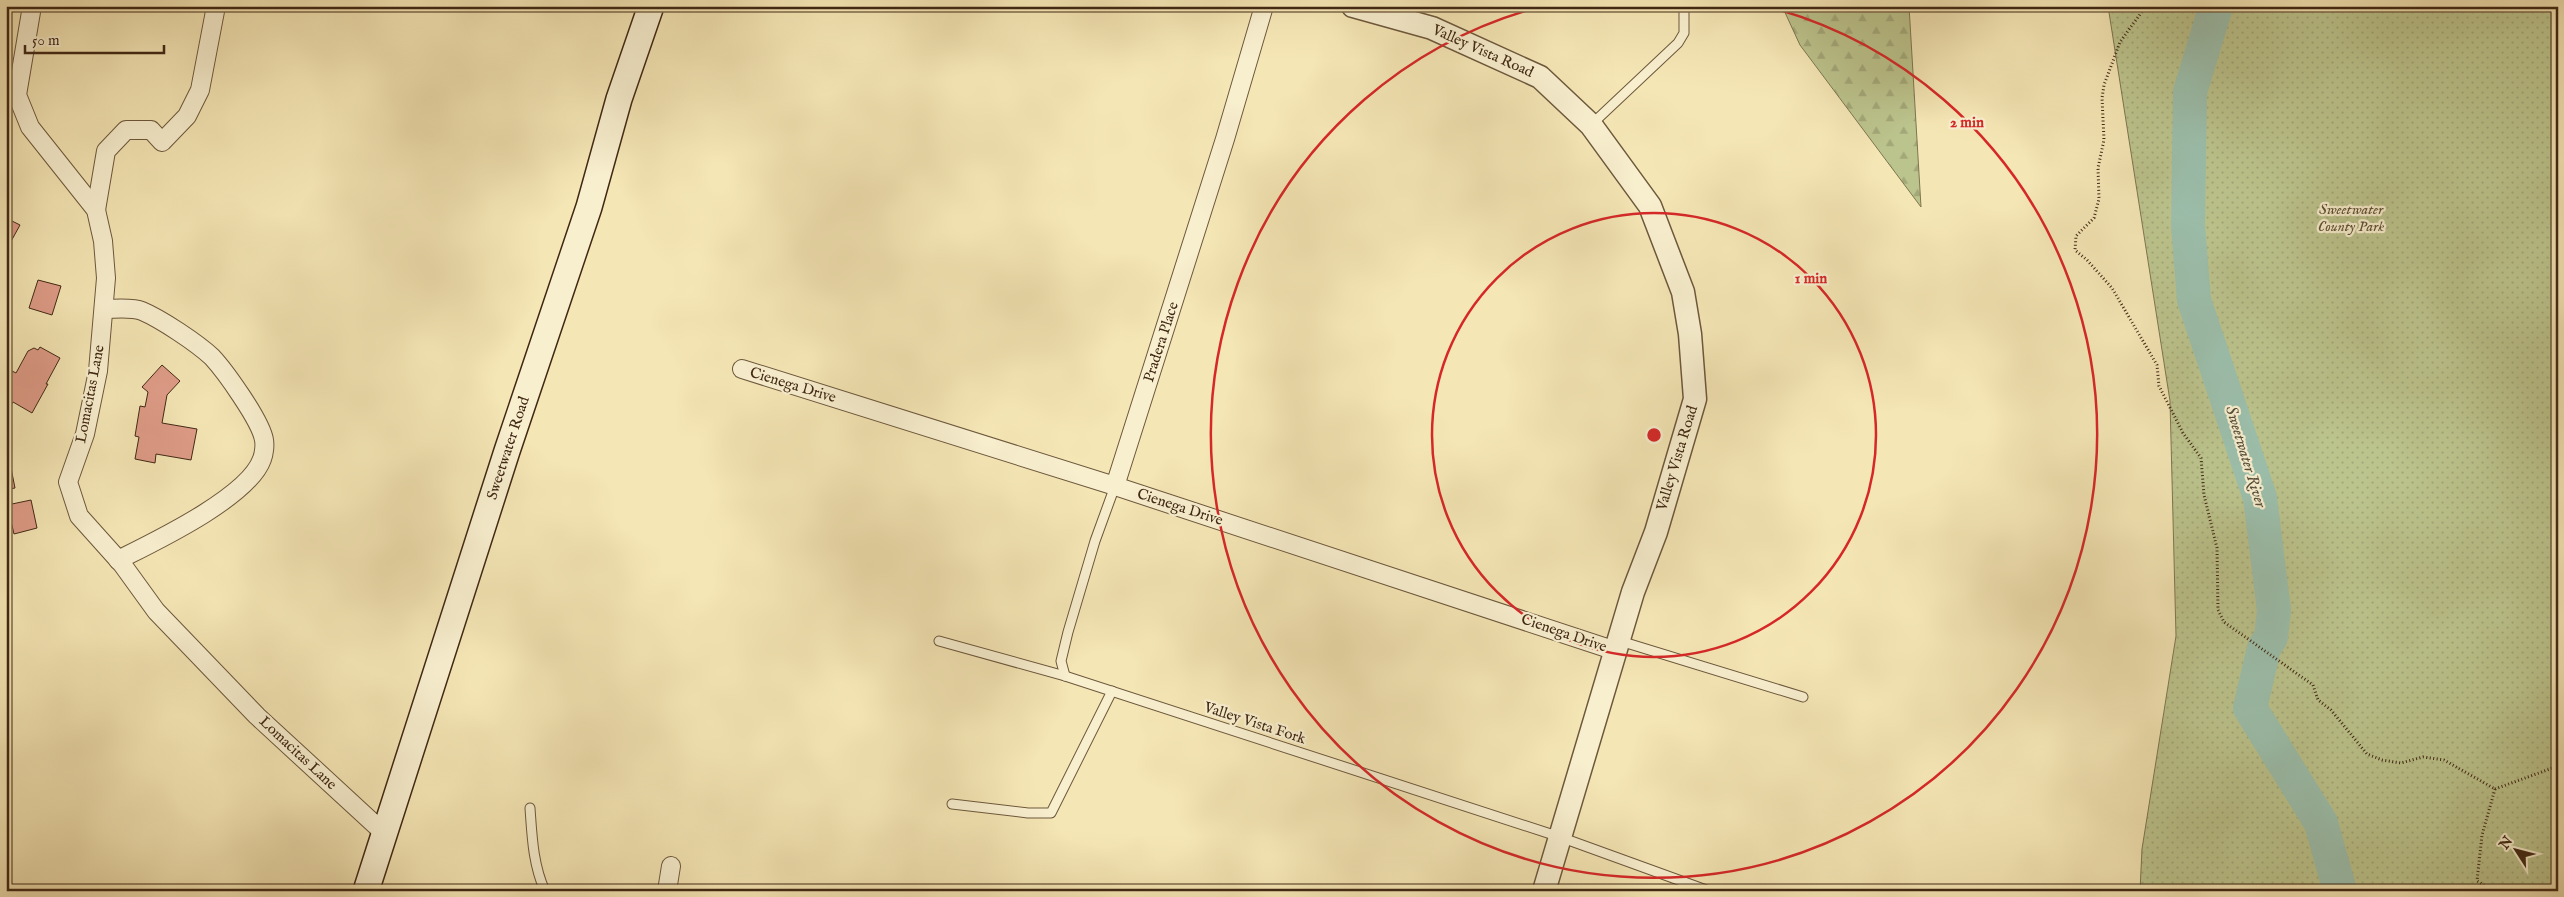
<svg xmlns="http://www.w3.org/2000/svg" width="2564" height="897" font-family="'IM FELL English',serif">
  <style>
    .grass { fill: url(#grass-dots); stroke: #7e7650 }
    .forest { fill: url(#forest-firs); stroke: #7e7650 }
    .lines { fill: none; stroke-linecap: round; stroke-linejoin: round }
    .river { stroke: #9cc0ad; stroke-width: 34 }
    .building { fill: #df9c88; stroke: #402814 }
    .service-casing { stroke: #6d583c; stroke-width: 11 }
    .minor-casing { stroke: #6d583c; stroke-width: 20 }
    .tertiary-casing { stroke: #6d583c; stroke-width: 25 }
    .secondary-casing { stroke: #402814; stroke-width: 28 }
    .path { stroke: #402814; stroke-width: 3; stroke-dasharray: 1 2.5; stroke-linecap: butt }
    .service { stroke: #f8efcf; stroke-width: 9 }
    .minor { stroke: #f8efcf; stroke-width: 18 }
    .tertiary { stroke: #f8efcf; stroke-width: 22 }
    .secondary { stroke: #f8efcf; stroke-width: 25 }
    .ring { fill: none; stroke: #d62828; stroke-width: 2.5 }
    .labels { text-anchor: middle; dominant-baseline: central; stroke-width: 4.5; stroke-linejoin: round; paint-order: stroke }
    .street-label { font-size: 15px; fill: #402814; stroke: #f8efcf }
    .park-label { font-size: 15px; font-style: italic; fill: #5f4f32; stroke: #f8efcf }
    .water-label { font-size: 16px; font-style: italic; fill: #574e3a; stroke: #f8efcf }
    .centre { fill: #d62828; stroke: #f8efcf; stroke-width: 2.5 }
    .ring-label { font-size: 15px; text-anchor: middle; font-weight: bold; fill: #d62828; stroke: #f8efcf; stroke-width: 4.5; stroke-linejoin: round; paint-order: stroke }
  </style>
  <defs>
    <pattern id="grass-dots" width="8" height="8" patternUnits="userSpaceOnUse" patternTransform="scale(1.25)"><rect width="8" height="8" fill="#bcc48d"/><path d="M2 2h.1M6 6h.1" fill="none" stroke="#a3a879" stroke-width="1.8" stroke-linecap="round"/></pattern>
    <pattern id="forest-firs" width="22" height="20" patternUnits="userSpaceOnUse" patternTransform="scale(1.25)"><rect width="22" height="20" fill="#bcc48d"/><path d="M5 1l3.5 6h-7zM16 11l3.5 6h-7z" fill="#a3a879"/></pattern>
  </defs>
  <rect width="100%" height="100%" fill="#f5e6b5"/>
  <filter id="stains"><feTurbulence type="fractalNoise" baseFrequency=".004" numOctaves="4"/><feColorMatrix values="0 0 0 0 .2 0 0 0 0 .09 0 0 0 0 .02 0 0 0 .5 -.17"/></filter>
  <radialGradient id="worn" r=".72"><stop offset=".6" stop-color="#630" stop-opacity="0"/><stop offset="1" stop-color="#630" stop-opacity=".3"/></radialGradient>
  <polygon class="grass" points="2108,6 2558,6 2558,891 2140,891 2142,849 2176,636 2170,401"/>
  <polygon class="forest" points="1782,6 1909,6 1921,207 1800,45"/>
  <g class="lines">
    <polyline class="river" points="2216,6 2190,92 2188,225 2194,300 2260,498 2274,610 2271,637 2264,648 2250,708 2321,823 2340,891"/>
  </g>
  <g class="building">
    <polygon points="6,218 20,225 9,245 6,244"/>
    <polygon points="38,280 61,286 52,315 29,308"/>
    <polygon points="40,347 60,358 46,384 48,384 32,413 13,402 6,414 6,368 16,373 28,351 34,348 38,350"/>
    <polygon points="162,365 180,381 167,395 162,423 197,429 191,460 156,454 155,463 135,459 139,437 135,436 140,406 145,407 148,392 142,387"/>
    <polygon points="9,458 15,488 9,489 12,504 31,500 37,528 14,534 10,517 6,521 6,459"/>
  </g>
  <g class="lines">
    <defs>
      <g id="service">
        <polyline points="1592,124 1678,43 1684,33 1684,6"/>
        <polyline points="939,641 1065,676 1560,837 1709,891"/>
        <polyline points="1620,641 1803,697"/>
        <polyline points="1065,676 1061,661 1068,632 1095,541 1115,486"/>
        <polyline points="952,804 1028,813 1051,813 1112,691"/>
        <path d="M 530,808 C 532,836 533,865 545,891"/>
      </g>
      <g id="minor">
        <polyline points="32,6 17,95 30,127 96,210 103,241 106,278 98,371 85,434 68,482 79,516 122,564 156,611 257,716 384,833"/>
        <polyline points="96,210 106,151 126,130 151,130 162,142 187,116 200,90 216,6"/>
        <path d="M 104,309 C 116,309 132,307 142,311 C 161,319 197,343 212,357 C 225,371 261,421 264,440 C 265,445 264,454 262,459 C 249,497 154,542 118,560"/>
        <polyline points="742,369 1115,486 1616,651"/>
        <polyline points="1115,486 1225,139 1264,6"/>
        <polyline points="667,891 671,866"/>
      </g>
      <polyline id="tertiary" points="1353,6 1432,28 1540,77 1591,125 1650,206 1683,292 1690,334 1695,399 1656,532 1633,592 1544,891"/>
      <polyline id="secondary" points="366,891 507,451 589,207 619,99 651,6"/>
    </defs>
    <use href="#service" class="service-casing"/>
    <use href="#minor" class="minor-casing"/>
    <use href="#tertiary" class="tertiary-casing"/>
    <use href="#secondary" class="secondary-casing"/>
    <g class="path">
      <polyline points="2146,6 2120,42 2104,85 2102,98 2104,140 2098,168 2099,199 2094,218 2076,236 2075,250 2087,260 2112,288 2157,365 2159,386 2183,433 2201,458 2204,495 2217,548 2218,610 2224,622 2313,685 2318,700 2331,710 2367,754 2382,760 2401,763 2423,757 2444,760 2495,789"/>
      <polyline points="2495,789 2482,835 2477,881 2487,887 2505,891"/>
      <polyline points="2495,789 2558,766"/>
      <polyline points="2554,891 2558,887"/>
    </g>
    <use href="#service" class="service"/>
    <use href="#minor" class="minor"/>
    <use href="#tertiary" class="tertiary"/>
    <use href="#secondary" class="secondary"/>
  </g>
  <g class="ring">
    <circle cx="1654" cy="435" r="222"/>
    <path d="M1769 7A443 443 0 1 1 1539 7"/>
  </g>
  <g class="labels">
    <g class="street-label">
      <text transform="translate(1483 51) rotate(24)">Valley Vista Road</text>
      <text transform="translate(1161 342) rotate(-72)">Pradera Place</text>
      <text transform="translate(793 385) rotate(17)">Cienega Drive</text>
      <text transform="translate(90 394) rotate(-79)">Lomacitas Lane</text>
      <text transform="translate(508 448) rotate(-72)">Sweetwater Road</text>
      <text transform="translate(1677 458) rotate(-73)">Valley Vista Road</text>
      <text transform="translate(1180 507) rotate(18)">Cienega Drive</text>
      <text transform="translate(1564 633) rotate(19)">Cienega Drive</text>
      <text transform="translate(1255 723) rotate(18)">Valley Vista Fork</text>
      <text transform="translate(298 753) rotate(43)">Lomacitas Lane</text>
    </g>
    <g class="park-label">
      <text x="2351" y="209">Sweetwater<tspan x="2351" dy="17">County Park</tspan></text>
    </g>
    <g class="water-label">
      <text transform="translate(2245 457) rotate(73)">Sweetwater River</text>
    </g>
  </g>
  <circle cx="1654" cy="435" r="8" class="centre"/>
  <g class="ring-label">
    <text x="1967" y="127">2 min</text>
    <text x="1811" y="283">1 min</text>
  </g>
  <rect width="2564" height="897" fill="none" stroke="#f5e6b5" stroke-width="25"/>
  <rect x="8" y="8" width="2549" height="882" fill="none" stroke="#402814" stroke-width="2.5"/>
  <rect x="12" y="12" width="2539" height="872" fill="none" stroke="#402814"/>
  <g transform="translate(2516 850) rotate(306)" stroke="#f8efcf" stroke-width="4" paint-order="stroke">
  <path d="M0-4L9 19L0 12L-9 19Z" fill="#402814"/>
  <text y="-8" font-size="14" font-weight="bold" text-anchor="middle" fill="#402814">N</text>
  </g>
  <path d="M25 45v8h139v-8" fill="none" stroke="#402814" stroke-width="2.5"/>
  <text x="32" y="45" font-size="15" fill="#402814" stroke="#f8efcf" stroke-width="4" paint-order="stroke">50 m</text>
  <rect width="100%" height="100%" filter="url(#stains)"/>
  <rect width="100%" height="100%" fill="url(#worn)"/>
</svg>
